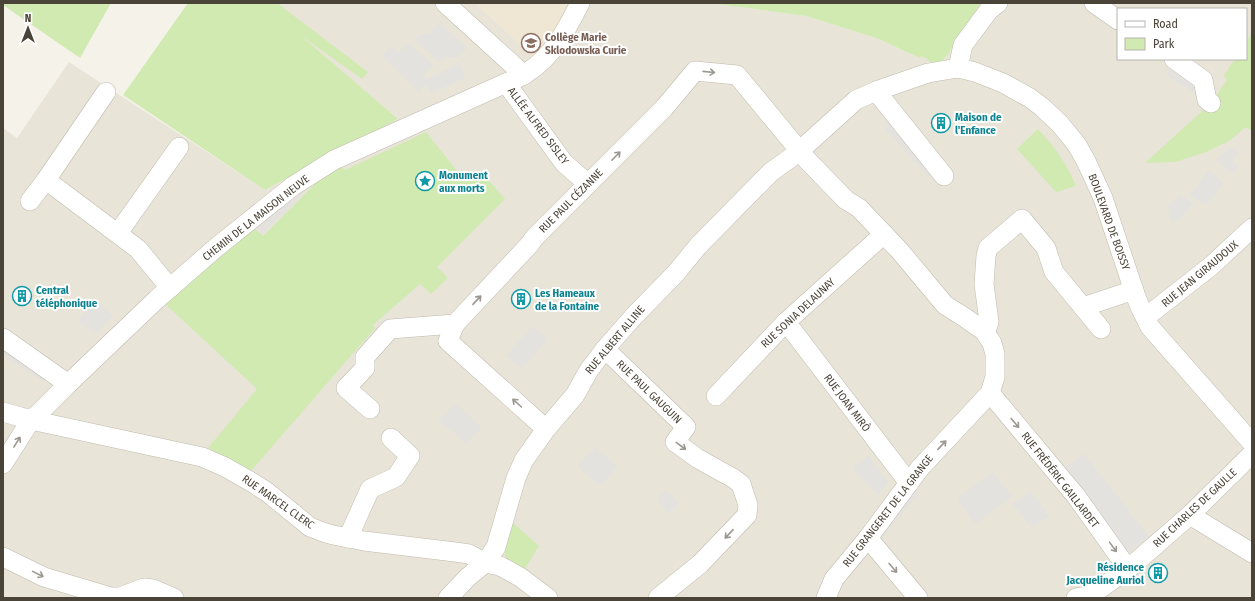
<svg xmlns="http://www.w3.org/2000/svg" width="1255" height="601" font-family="'Fira Sans Condensed',sans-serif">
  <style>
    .residential { fill: #e9e4d8; fill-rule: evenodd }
    .education { fill: #efe7d3 }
    .green { fill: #d0eab2 }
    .parking { fill: #e4e2de }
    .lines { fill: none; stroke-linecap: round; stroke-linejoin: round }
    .minor-casing { stroke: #c1baac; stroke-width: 20 }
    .minor { stroke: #fff; stroke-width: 19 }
    .oneway { stroke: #9b9891 }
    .labels { text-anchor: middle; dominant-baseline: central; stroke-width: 4; stroke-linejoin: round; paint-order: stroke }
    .education-label { font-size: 11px; font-weight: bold; fill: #785e54; stroke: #fff; text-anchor: start }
    .culture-label { font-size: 11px; font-weight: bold; fill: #0d838f; stroke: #fff; text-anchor: start }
    .street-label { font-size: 11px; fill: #4a4337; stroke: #fff }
  </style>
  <rect width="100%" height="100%" fill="#f5f2ea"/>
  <path class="residential" d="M 261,3 L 710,3 L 806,16 L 876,38 L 920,58 L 922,56 L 941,62 L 981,3 L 1252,3 L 1252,598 L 3,598 L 3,128 L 17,138 L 69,62 L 265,190 L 398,119 ZM 1118,9 L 1246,9 L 1246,59 L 1118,59 Z"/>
  <polygon class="education" points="475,3 567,3 557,27 534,58"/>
  <g class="green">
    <polygon points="3,3 111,3 80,58 3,5"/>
    <polygon points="188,3 277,3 368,72 362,79 300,35 398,119 265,190 123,95"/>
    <polygon points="710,3 981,3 948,54 941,62 934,64 922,56 920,58 876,38 806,16"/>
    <polygon points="1252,33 1252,131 1246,127 1229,141 1206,152 1175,162 1145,163 1211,103 1227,80 1224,75 1235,59 1246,59 1246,42"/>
    <path d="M 1038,129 C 1054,146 1067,164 1076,186 L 1056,192 L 1017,149 Z"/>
    <polygon points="426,132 465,181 480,171 505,199 437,267 448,278 431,294 420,284 373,325 375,328 251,471 208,448 257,389 164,303 251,225 263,236 319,180 341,166 345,170"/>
    <polygon points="512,522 539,546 524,570 506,558 504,549"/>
  </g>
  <g class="parking">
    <polygon points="439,23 467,48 457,58 446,57 439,62 415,40 421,34 430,33"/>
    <polygon points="409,43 433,65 423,76 425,78 430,78 459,63 465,78 431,93 427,84 419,92 382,56 390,46 398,53"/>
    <polygon points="1176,60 1202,78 1193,92 1166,75"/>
    <polygon points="884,101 933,162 930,178 886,130"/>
    <polygon points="1230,147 1239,153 1233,161 1238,166 1232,173 1216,160"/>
    <polygon points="1209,170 1224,184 1206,205 1190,195"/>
    <polygon points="307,188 290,208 262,234 252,225"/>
    <polygon points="1181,195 1193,203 1180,220 1172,223 1167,206"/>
    <polygon points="93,299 113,316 96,333 78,322"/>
    <polygon points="533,326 548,339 522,369 506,355"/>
    <polygon points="3,327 55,362 42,381 3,355"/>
    <polygon points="456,404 482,428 465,444 457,435 438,421"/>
    <polygon points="595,447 617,466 601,486 578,467"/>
    <polygon points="1084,454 1149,537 1125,555 1062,469"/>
    <polygon points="868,456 888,482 878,495 853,469"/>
    <polygon points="993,472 1012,497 975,524 957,498"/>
    <polygon points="909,483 919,492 881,540 872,533"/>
    <polygon points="665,489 680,503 669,513 657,500"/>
    <polygon points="1031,491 1049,516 1032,528 1013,504"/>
  </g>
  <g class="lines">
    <defs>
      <g id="minor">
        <polyline points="445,3 524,75"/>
        <polyline points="1094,3 1118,20"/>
        <polyline points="1174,59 1203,80 1207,100 1211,103"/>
        <polyline points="958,68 963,45 989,10 998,3"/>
        <polyline points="506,83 564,163 588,184"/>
        <polyline points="876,91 944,176"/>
        <polyline points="106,92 46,180 138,249 170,288"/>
        <polyline points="30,201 46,180"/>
        <polyline points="118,233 179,147"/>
        <polyline points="1083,307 1134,290"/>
        <polyline points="1146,317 1211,266 1252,228"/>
        <polyline points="786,322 909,483"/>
        <polyline points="984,331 987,328 989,322 984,284 986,256 988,248 1022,219 1046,248 1054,272 1101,329"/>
        <polyline points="3,338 68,384"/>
        <polyline points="605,349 686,427 675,442 697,458 720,471 733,478 741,484 748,505 747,515 700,564 658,598"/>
        <polyline points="990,393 1076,496 1128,569"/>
        <polyline points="716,396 786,322 884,234"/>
        <polyline points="370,409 346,388 365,368 365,357 390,329 455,324"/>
        <polyline points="3,412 31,420 202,457 225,467 253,483 267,492 310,527 323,532 333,535 364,541 455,552 469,554 485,563 500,566 520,577 548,598"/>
        <polyline points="546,429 448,341 455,324 530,244 534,238 664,108 695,71 737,75 808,161 846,200 859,208 899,250 945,305 964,317 984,331 992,343 995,354 995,377 990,393 920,468 868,538 834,579 826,598"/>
        <path d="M 3,464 L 31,420 L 38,414 L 68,384 L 157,299 L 218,246 L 293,186 L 334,160 L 506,83 C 513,80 521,77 528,72 C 553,56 567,29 580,3"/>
        <polyline points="1191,514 1198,520 1252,553"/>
        <polyline points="348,538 370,489 396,477 410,456 391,438"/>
        <polyline points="868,538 918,598"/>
        <polyline points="3,557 44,577 111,597 120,597 144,588 153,589 174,598"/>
        <polyline points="448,598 468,577 485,563 496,547 516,478 524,460 546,429 575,395 589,370 605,349 634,316 676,273 698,246 771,172 796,154 856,100 876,91 928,73 958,68 975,72 1003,83 1030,98 1042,107 1060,124 1077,145 1086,161 1103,198 1136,297 1141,309 1150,327 1252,443"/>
        <polyline points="1076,598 1091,595 1128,569 1191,514 1252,454"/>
      </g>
    </defs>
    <use href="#minor" class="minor-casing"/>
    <use href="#minor" class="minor"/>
  </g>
  <defs><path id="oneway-shaft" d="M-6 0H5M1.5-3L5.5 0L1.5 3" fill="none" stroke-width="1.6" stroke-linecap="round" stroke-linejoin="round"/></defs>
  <g class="oneway">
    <use href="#oneway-shaft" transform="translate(709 72) rotate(6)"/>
    <use href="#oneway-shaft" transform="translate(616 156) rotate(-45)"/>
    <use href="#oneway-shaft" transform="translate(477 300) rotate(-47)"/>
    <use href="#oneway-shaft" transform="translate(517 403) rotate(-138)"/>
    <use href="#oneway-shaft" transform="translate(1015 423) rotate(50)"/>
    <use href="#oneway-shaft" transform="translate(17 442) rotate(-58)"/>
    <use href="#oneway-shaft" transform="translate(942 445) rotate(-47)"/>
    <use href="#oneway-shaft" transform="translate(681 446) rotate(37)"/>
    <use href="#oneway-shaft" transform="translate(729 534) rotate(133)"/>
    <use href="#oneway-shaft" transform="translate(1113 547) rotate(54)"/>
    <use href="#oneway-shaft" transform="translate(893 568) rotate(50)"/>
    <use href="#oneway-shaft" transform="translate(38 574) rotate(26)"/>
  </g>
  <defs>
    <symbol id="school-ring" viewBox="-11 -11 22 22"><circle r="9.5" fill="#fff" stroke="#8d6e63" stroke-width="1.5"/><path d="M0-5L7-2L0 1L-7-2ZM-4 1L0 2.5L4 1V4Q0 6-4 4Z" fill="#8d6e63"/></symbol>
    <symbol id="building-ring" viewBox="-11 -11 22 22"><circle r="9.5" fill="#fff" stroke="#0f9aa8" stroke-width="1.5"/><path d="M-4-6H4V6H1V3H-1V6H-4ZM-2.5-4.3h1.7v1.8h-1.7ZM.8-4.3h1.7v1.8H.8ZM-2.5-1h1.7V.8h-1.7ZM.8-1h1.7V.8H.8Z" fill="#0f9aa8"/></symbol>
    <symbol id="sight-ring" viewBox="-11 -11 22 22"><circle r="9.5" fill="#fff" stroke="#0f9aa8" stroke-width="1.5"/><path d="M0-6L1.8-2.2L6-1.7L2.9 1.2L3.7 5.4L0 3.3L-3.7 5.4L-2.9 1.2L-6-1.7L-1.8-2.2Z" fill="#0f9aa8"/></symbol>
  </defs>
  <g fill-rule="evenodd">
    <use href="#school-ring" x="520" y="32" width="22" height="22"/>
    <use href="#building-ring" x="930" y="112" width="22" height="22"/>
    <use href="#sight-ring" x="414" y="170" width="22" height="22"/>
    <use href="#building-ring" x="11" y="285" width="22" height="22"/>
    <use href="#building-ring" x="510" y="288" width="22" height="22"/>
    <use href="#building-ring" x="1147" y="562" width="22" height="22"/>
  </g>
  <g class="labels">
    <g class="education-label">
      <text x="545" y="37">Collège Marie<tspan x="545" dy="13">Sklodowska Curie</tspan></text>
    </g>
    <g class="culture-label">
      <text x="955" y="117">Maison de<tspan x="955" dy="13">l'Enfance</tspan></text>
      <text x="439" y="175">Monument<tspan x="439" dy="13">aux morts</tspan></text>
      <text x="36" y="290">Central<tspan x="36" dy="13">téléphonique</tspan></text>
      <text x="535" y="293">Les Hameaux<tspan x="535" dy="13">de la Fontaine</tspan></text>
      <text x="1144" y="567" text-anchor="end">Résidence<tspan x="1144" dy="13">Jacqueline Auriol</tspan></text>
    </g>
    <g class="street-label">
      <text transform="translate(538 126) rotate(53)">ALLÉE ALFRED SISLEY</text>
      <text transform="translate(571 201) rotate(-45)">RUE PAUL CÉZANNE</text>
      <text transform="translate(256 218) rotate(-38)">CHEMIN DE LA MAISON NEUVE</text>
      <text transform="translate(1109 222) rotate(70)">BOULEVARD DE BOISSY</text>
      <text transform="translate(1200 274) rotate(-40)">RUE JEAN GIRAUDOUX</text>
      <text transform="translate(798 313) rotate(-43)">RUE SONIA DELAUNAY</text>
      <text transform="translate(615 340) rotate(-50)">RUE ALBERT ALLINE</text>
      <text transform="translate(649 392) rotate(44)">RUE PAUL GAUGUIN</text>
      <text transform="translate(847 403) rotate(53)">RUE JOAN MIRÒ</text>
      <text transform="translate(1060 480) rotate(52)">RUE FRÉDÉRIC GAILLARDET</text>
      <text transform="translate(278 502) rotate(35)">RUE MARCEL CLERC</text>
      <text transform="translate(1195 508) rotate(-43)">RUE CHARLES DE GAULLE</text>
      <text transform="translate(888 511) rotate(-52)">RUE GRANGERET DE LA GRANGE</text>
    </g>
  </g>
  <rect width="1255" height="601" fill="none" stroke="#4a4337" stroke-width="8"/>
  <rect x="1117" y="8" width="130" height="52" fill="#ffffff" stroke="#b7b4af"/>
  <rect x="1125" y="21" width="20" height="6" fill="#ffffff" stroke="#b7b4af"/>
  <text x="1153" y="28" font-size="12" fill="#4a4337">Road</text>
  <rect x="1125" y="38" width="20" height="12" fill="#d0eab2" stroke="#b7b4af"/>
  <text x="1153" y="48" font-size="12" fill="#4a4337">Park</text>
  <g transform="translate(28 28)" stroke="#ffffff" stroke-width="3" paint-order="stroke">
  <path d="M0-3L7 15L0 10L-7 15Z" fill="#4a4337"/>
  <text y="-6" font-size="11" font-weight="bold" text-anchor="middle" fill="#4a4337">N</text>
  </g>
</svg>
